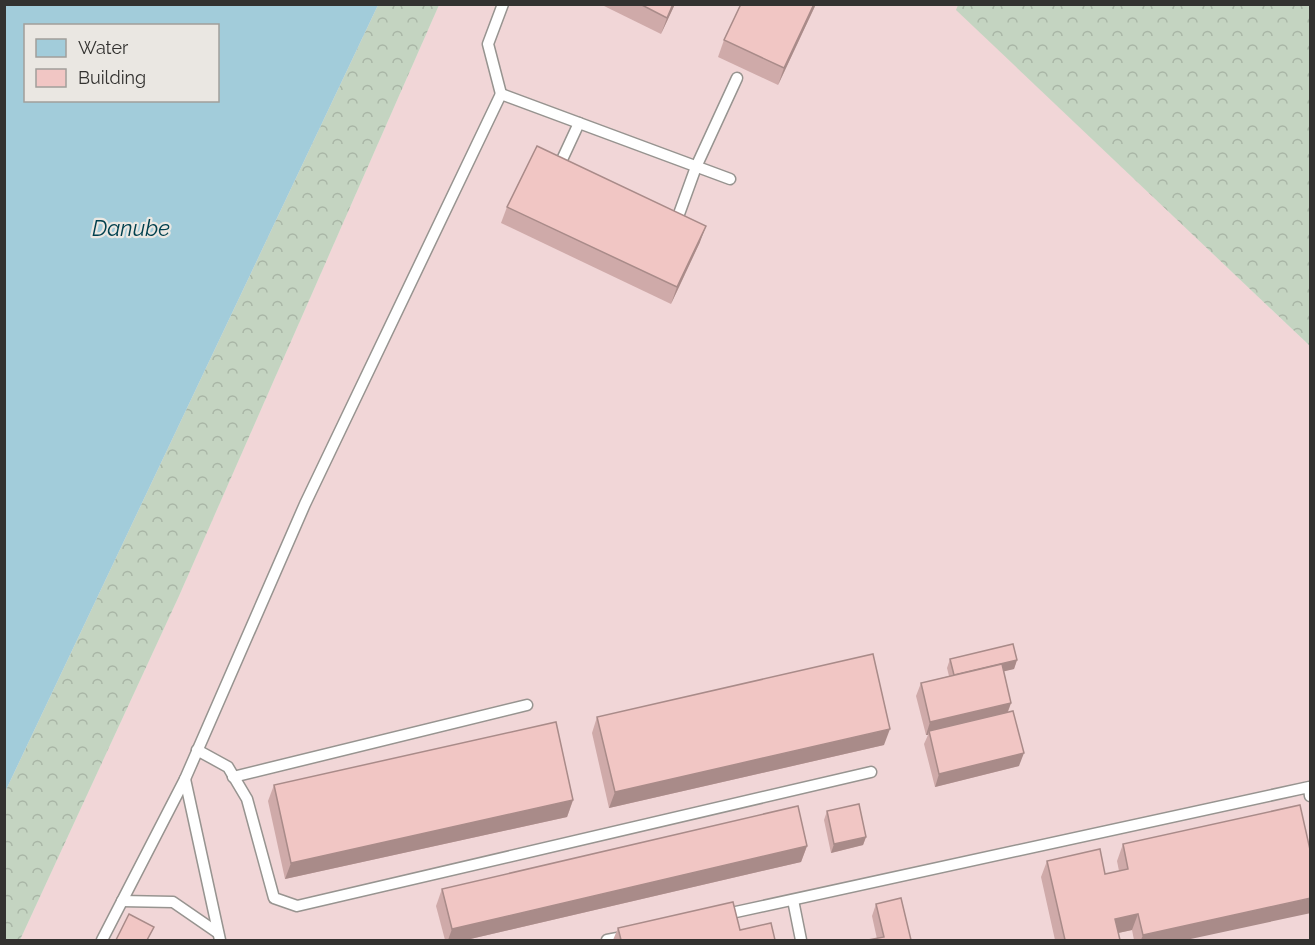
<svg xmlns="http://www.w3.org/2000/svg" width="1315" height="945" font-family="Raleway,sans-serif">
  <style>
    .commercial { fill: #f1d6d7 }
    .forest { fill: url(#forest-crowns) }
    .water { fill: #a2ccda; fill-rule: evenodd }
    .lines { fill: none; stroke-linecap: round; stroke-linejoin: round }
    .service-casing { stroke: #979490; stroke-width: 13 }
    .service { stroke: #fff; stroke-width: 10 }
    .wall { fill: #cfaaa9 }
    .shaded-wall { fill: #a98b89 }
    .building { fill: #f1c6c4; stroke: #a98b89; stroke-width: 1.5 }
    .labels { text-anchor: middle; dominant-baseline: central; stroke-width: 4.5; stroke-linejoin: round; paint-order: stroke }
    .water-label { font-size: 22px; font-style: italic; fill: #00404e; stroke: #eae7e2 }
  </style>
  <defs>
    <pattern id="forest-crowns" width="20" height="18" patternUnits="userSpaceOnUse" patternTransform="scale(1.5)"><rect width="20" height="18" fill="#c4d4c1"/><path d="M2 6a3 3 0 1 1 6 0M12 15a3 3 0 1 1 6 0" fill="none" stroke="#a9b6a6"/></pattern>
  </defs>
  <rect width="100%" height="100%" fill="#eae7e2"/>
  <polygon class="commercial" points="439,5 958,5 957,10 1310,346 1310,940 20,940 179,596"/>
  <g class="forest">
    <polygon points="378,5 439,5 179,596 20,940 5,940 5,792"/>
    <polygon points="958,5 1310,5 1310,346 956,10"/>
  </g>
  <path class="water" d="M 5,4 L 378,5 L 5,792 L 4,5 ZM 26,26 L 218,26 L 218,100 L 26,100 Z"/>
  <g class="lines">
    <defs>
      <g id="service">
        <polyline points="501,94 488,44 503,4"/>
        <polyline points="560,164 579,123"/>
        <polyline points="679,214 696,167 737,78"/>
        <polyline points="197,750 228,767 247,799 274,898 297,906 871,772"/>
        <polyline points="233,777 527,705"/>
        <polyline points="185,779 220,940"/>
        <polyline points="793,900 801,940"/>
        <polyline points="122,901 173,902 218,933"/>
        <polyline points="722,915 1309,787 1310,796"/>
        <polyline points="102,940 185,779 305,504 501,94 730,179"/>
        <polyline points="607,940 628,936"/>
      </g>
    </defs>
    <use href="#service" class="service-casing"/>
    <use href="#service" class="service"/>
  </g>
  <g class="wall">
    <polygon points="600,4 675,4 661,34"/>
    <polygon points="816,4 778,85 718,57 724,40"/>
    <polygon points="507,207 700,242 671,304 501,223"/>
    <polygon points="950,659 1017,660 1014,669 1003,671 1011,703 1008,712 1019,766 935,787 924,744 928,735 926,735 916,696 921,683 949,676 947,668"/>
    <polygon points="597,717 884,745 609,808 592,733"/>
    <polygon points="274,785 573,800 567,817 285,879 268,801"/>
    <polygon points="827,811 866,837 863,845 831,853 824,820"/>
    <polygon points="1123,844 1186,940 1134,940 1132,930 1118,933 1120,940 1055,940 1041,877 1047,861 1105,874 1119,871 1117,861"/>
    <polygon points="807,846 801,862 466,940 445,940 436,906 442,889"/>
    <polygon points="876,904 911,940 877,939 872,916"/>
    <polygon points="618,928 740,930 775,940 613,940"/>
  </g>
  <g class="shaded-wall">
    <polygon points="673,4 675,4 661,34 667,18"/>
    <polygon points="814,4 816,4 778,85 784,68"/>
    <polygon points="706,226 700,242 671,304 677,287"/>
    <polygon points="1017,660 1014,669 951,684 954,675"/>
    <polygon points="1011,703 1006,716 929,731 928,735 926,735 930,722"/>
    <polygon points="890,729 884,745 609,808 615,792"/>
    <polygon points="1024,753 1019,766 935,787 939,774"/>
    <polygon points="573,800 567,817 285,879 291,863"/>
    <polygon points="866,837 863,845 831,853 834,844"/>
    <polygon points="807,846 801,862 466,940 448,940 452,929"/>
    <polygon points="1311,898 1311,913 1186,940 1141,940 1143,935"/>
    <polygon points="1138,914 1132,930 1109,935 1115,919"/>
  </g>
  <g class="building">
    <polygon points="640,4 673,4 667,18"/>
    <polygon points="741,4 814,4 784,68 724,40"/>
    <polygon points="537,146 706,226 677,287 507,207"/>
    <polygon points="1013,644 1017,660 954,675 950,659"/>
    <polygon points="873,654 890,729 615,792 597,717"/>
    <polygon points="1002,664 1011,703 930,722 921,683"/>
    <polygon points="1013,711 1024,753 939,774 929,731"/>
    <polygon points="556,722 573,800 291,863 274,785"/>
    <polygon points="859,804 866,837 834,844 827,811"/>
    <polygon points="1300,805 1311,854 1311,898 1143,935 1138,914 1115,919 1120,940 1065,940 1047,861 1100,849 1105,874 1128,869 1123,844"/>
    <polygon points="798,806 807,846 452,929 442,889"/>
    <polygon points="901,898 911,940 868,940 884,937 876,904"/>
    <polygon points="733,902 740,930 771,923 775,940 621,940 618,928"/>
    <polygon points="129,914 154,927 147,940 116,940"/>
  </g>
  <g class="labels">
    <g class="water-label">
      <text x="131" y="228">Danube</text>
    </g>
  </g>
  <rect width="1315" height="945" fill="none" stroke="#333230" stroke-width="12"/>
  <rect x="24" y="24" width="195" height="78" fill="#eae7e2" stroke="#a19f9b" stroke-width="1.5"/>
  <rect x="36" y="39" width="30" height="18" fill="#a2ccda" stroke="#a19f9b" stroke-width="1.5"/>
  <text x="78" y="54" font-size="18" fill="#333230">Water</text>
  <rect x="36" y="69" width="30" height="18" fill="#f1c6c4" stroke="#a19f9b" stroke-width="1.5"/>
  <text x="78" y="84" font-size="18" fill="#333230">Building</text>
</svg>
